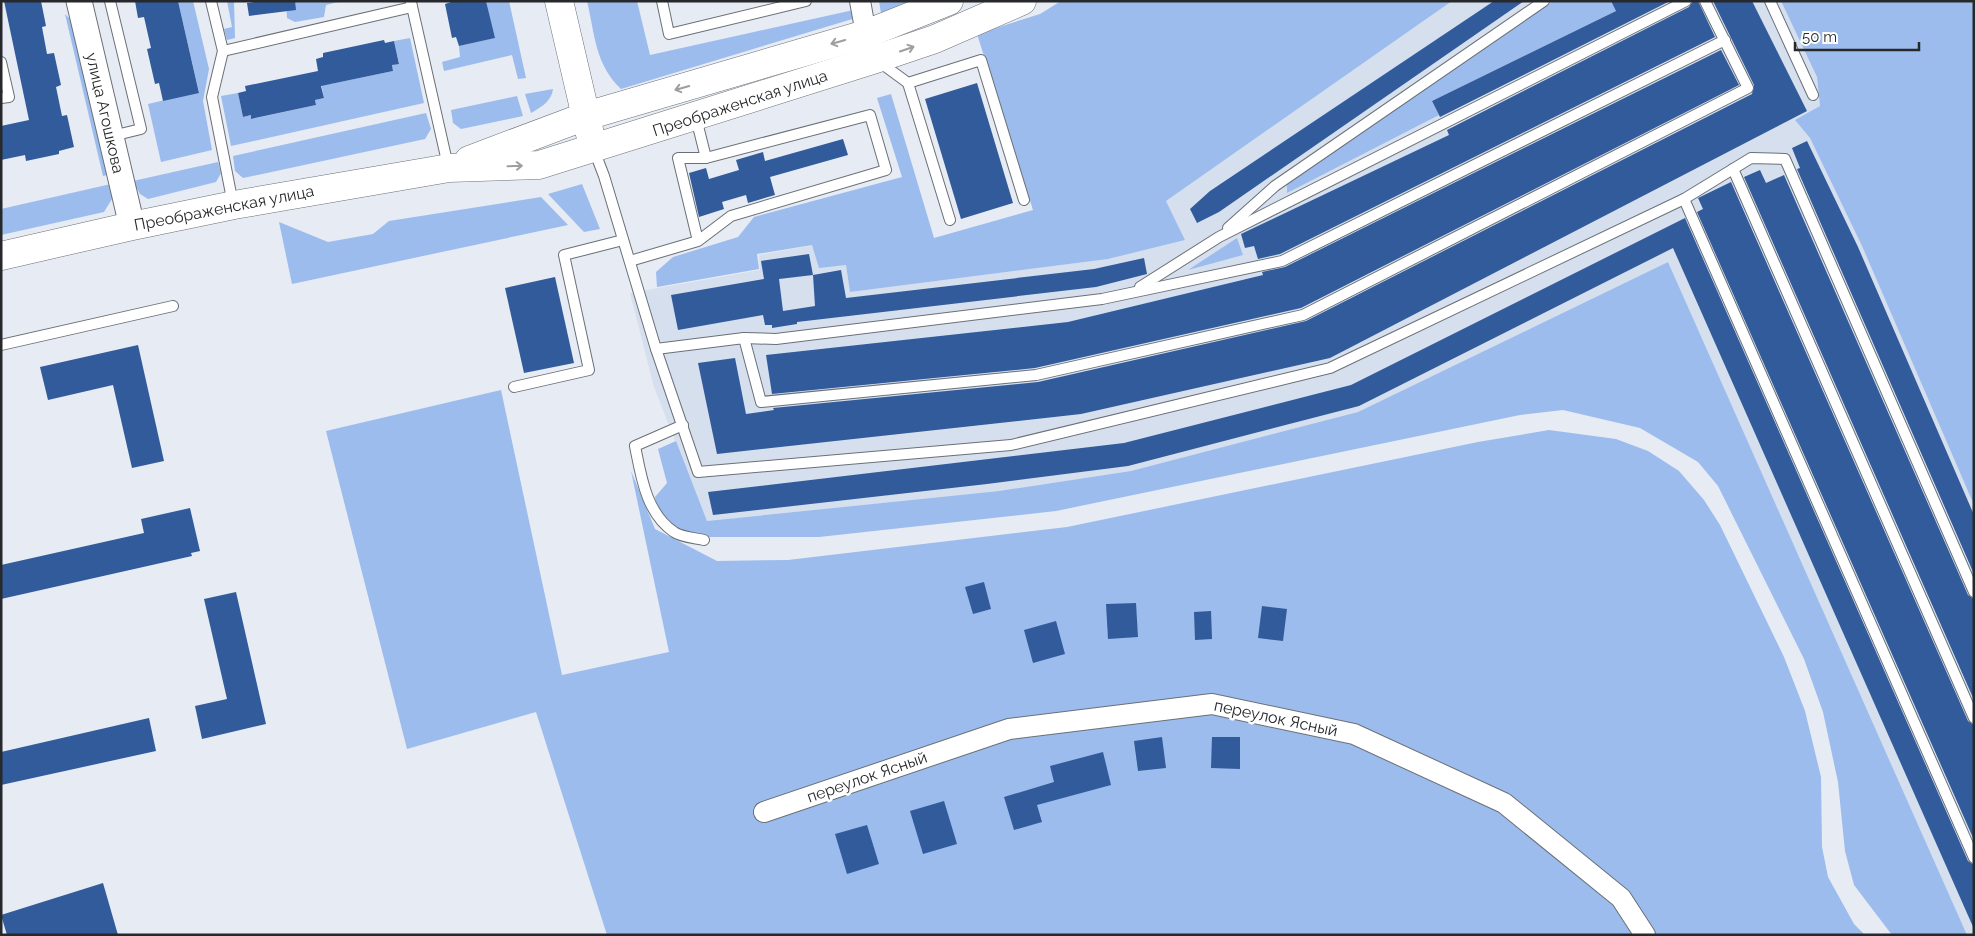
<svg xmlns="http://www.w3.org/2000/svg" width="1975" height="936" font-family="Raleway,sans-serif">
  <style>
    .built { fill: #d5dfee }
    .green { fill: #9cbced }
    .building { fill: #315b9a; fill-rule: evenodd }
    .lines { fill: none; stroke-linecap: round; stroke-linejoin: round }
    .service-casing { stroke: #6b7077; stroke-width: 12 }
    .minor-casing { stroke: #6b7077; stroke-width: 22 }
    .tertiary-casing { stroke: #6b7077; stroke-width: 27 }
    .secondary-casing { stroke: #6b7077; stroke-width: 29 }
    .service { stroke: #fff; stroke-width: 10 }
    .minor { stroke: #fff; stroke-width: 20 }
    .tertiary { stroke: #fff; stroke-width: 25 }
    .secondary { stroke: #fff; stroke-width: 28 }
    .oneway { stroke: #9d9ea0 }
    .labels { text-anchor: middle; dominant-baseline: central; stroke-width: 5; stroke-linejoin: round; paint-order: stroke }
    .street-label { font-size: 16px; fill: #26282b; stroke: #fff }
  </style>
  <rect width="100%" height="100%" fill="#e6ebf4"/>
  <polygon class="built" points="1452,1 1781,1 1817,77 1820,106 1796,121 1810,138 1862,246 1974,505 1974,933 1967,935 1668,262 1358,412 1131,471 999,491 707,521 654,387 630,293 760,270 759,255 813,245 846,265 850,292 1108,259 1185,240 1166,201"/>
  <g class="green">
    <polygon points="178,1 193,1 209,69 203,101 212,150 161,162 148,104 199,92"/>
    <polygon points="227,1 234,1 235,38 227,40 224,29 232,27"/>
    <polygon points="286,1 342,1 326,5 324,17 295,22 287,18"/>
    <polygon points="486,1 509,1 526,78 518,79 512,55 444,71 442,62 460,57 459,46 494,38"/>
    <path d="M 587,1 L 637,1 L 650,55 L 858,9 L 859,17 L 621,89 C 595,64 595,35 587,1 Z"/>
    <polygon points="879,1 924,1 881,13"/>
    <polygon points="1061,1 1452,1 1166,201 1185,240 1108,259 850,292 846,265 819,268 812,245 757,254 759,269 657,287 656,272 673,257 738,237 754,217 902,177 877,98 891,94 934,238 1033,210 977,34 1040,14"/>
    <polygon points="1553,1 1611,1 1616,11 1432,101 1439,115 1287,193 1287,184"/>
    <polygon points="1781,1 1974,1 1974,505 1862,246 1810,138 1795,120 1820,106 1817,77"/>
    <polygon points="65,14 71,20 107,175 103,176"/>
    <polygon points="410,38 424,103 231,146 221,96 238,93 243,117 251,115 252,119 316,105 315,100 324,98 321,82 330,84 393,71 392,65 399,63 394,41"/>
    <path d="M 553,89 C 552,101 540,108 531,113 L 525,94 Z"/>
    <polygon points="517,96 523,116 461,129 453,123 451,110"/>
    <polygon points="426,113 431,129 425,139 243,178 235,171 233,156"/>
    <polygon points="218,162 221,173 216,182 148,199 140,194 133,181"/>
    <polygon points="111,184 112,199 104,212 1,235 1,209"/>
    <polygon points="582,184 600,229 584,232 548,194"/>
    <polygon points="541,197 568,225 292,284 279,222 328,242 373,234 389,221"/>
    <polygon points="1237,238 1243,255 1188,270"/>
    <polygon points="1668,262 1967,935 1892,935 1854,885 1845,851 1838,782 1823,712 1804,659 1718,486 1698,462 1640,428 1563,410 1520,415 1056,511 819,537 710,537 682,532 658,510 655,497 667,483 658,449 676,441 707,521 999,491 1131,471 1358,412"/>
    <polygon points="501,390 562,675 669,652 631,471 655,529 717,561 788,560 1067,527 1478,442 1549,430 1616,439 1648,451 1679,471 1704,500 1720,525 1784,657 1805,711 1821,777 1822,847 1828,877 1854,924 1865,935 607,935 536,712 407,749 326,431"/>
  </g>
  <g class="building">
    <polygon points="4,1 41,1 46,26 42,27 47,54 54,53 61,85 56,87 62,116 67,115 74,147 59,151 59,154 26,161 25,155 1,160 1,126 29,120"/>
    <polygon points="135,1 178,1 199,93 163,101 159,83 155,84 147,49 151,48 144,17 138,18"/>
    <polygon points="262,1 295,1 296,10 249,16 247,3"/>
    <polygon points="454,1 486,1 495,38 459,46 456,37 452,38 445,4"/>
    <polygon points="1494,1 1524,1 1219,212 1197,223 1190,209 1210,191"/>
    <polygon points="1611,1 1670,1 1440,117 1432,101 1616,11"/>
    <polygon points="1693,1 1698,1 1715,37 1280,254 1258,259 1254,246 1245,248 1241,234 1449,135 1447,130 1689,7"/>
    <polygon points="1713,1 1752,1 1807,111 1330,358 1081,414 717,454 698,363 735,358 746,414 774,410 773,408 1038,382 1306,321 1752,94 1754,85"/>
    <polygon points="384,40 385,43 394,41 399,64 392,65 393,71 321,86 324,98 315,100 316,105 251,119 251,115 243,117 238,93 246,91 245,86 318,71 316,59 323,57 323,53"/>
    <polygon points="1721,50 1739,85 1301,308 1035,368 772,394 766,355 1068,322 1263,275 1262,272 1285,267"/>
    <polygon points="977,83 1013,203 961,219 925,99"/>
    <polygon points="843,139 848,155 770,177 775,195 748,203 746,195 722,202 724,209 699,217 689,173 706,168 709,179 739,170 736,160 763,152 765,161"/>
    <polygon points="1807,141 1858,247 1974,515 1974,574 1797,169 1800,168 1792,148"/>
    <polygon points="1760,170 1766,183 1784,175 1968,595 1974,599 1974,700 1744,177"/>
    <polygon points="1731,182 1968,721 1974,725 1974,840 1697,212 1703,209 1698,198"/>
    <polygon points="1685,218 1968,861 1974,865 1974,929 1673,248 1359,406 1128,466 987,484 713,515 708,492 1124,443 1351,385"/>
    <path d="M 809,254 L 813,275 L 841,270 L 846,298 L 1094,269 L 1144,258 L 1147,274 L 1096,287 L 797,322 L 797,324 L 772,328 L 772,325 L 765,325 L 763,315 L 678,330 L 671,295 L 764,279 L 761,261 ZM 813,275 L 815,306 L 783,311 L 779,279 Z"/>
    <polygon points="555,277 574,363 524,373 505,288"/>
    <polygon points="138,345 164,461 132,468 113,385 48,400 40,367"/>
    <polygon points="190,508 200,551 191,553 192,556 1,599 1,565 144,533 141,519"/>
    <polygon points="984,582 991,609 973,614 965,587"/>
    <polygon points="236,592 266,724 202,739 195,706 227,699 204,599"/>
    <polygon points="1136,603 1138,637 1108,639 1106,604"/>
    <polygon points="1262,606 1287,609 1283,641 1258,638"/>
    <polygon points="1211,611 1212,639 1195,640 1194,612"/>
    <polygon points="1056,621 1065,654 1033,663 1024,630"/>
    <polygon points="149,718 156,751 1,785 1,752"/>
    <polygon points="1162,737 1166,768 1138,771 1134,741"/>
    <polygon points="1212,737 1240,737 1240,769 1211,768"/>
    <polygon points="1103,752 1111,785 1037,805 1042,822 1014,830 1004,797 1054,782 1050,766"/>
    <polygon points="944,801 957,844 923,854 910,811"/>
    <polygon points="867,825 879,864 847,874 835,834"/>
    <polygon points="103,883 118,935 7,935 1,915"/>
  </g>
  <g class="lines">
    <defs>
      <g id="service">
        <polyline points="110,1 141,129 112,136"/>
        <polyline points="211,1 223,51 212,97 233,204"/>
        <polyline points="662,1 669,34 806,1"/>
        <polyline points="1770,1 1813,95"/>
        <polyline points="411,2 448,166"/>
        <polyline points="223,51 412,7"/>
        <polyline points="878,61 908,83"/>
        <polyline points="1,62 9,97 1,98"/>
        <polyline points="696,118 706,158"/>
        <polyline points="594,150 604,176 656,349 698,472 1011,445 1330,368 1684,199 1751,158 1785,159 1974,592"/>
        <polyline points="1733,169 1974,718"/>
        <polyline points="1684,199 1974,858"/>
        <polyline points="950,220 908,83 981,60 1024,200"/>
        <polyline points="1228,228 1275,186 1544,1"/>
        <polyline points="630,261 698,241 678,158 706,158 870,115 886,170 731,216 698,241"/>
        <polyline points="1140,287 1219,237 1686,1"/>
        <polyline points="744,338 776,339 1102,299 1282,261 1725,40"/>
        <polyline points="1,345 173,306"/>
        <polyline points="656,349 744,338 761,402 1036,375 1303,315 1748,88 1705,1"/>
        <polyline points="514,387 589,370 564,255 623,240"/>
        <path d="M 683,425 L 635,446 C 641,476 646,513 674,532 C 681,537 695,538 704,540"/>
      </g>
      <g id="minor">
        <polyline points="860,1 866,34"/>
        <polyline points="764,812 1009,729 1212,704 1354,734 1504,803 1621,898 1645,935"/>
      </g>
      <polyline id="tertiary" points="79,1 132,226"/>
      <g id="secondary">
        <polyline points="559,1 590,134"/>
        <polyline points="469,160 586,116 866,34 949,1"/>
        <polyline points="1,256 132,226 234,205 449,168 539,165 876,59 935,39 1022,1"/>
      </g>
    </defs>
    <use href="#service" class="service-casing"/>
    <use href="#minor" class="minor-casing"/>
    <use href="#tertiary" class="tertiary-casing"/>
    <use href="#secondary" class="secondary-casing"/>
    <use href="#service" class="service"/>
    <use href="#minor" class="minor"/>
    <use href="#tertiary" class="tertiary"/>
    <use href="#secondary" class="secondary"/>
  </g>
  <defs><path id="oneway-shaft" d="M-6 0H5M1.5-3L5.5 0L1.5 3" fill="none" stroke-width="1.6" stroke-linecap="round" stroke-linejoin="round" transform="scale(1.25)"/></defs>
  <g class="oneway">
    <use href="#oneway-shaft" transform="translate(838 42) rotate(164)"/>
    <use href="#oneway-shaft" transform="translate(907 49) rotate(-19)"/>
    <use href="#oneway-shaft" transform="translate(682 88) rotate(164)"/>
    <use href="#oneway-shaft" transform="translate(515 166) rotate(-2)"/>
  </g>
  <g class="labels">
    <g class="street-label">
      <text transform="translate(740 103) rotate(-18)">Преображенская улица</text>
      <text transform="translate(105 113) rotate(77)">улица Агошкова</text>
      <text transform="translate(224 208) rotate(-11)">Преображенская улица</text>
      <text transform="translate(1276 718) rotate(12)">переулок Ясный</text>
      <text transform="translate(867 777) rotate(-19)">переулок Ясный</text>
    </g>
  </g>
  <rect width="1975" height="936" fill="none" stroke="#26282b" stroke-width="5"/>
  <path d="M1795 42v8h124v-8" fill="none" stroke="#26282b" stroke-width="2.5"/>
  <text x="1802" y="42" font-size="15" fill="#26282b" stroke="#ffffff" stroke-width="4" paint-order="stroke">50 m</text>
</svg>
